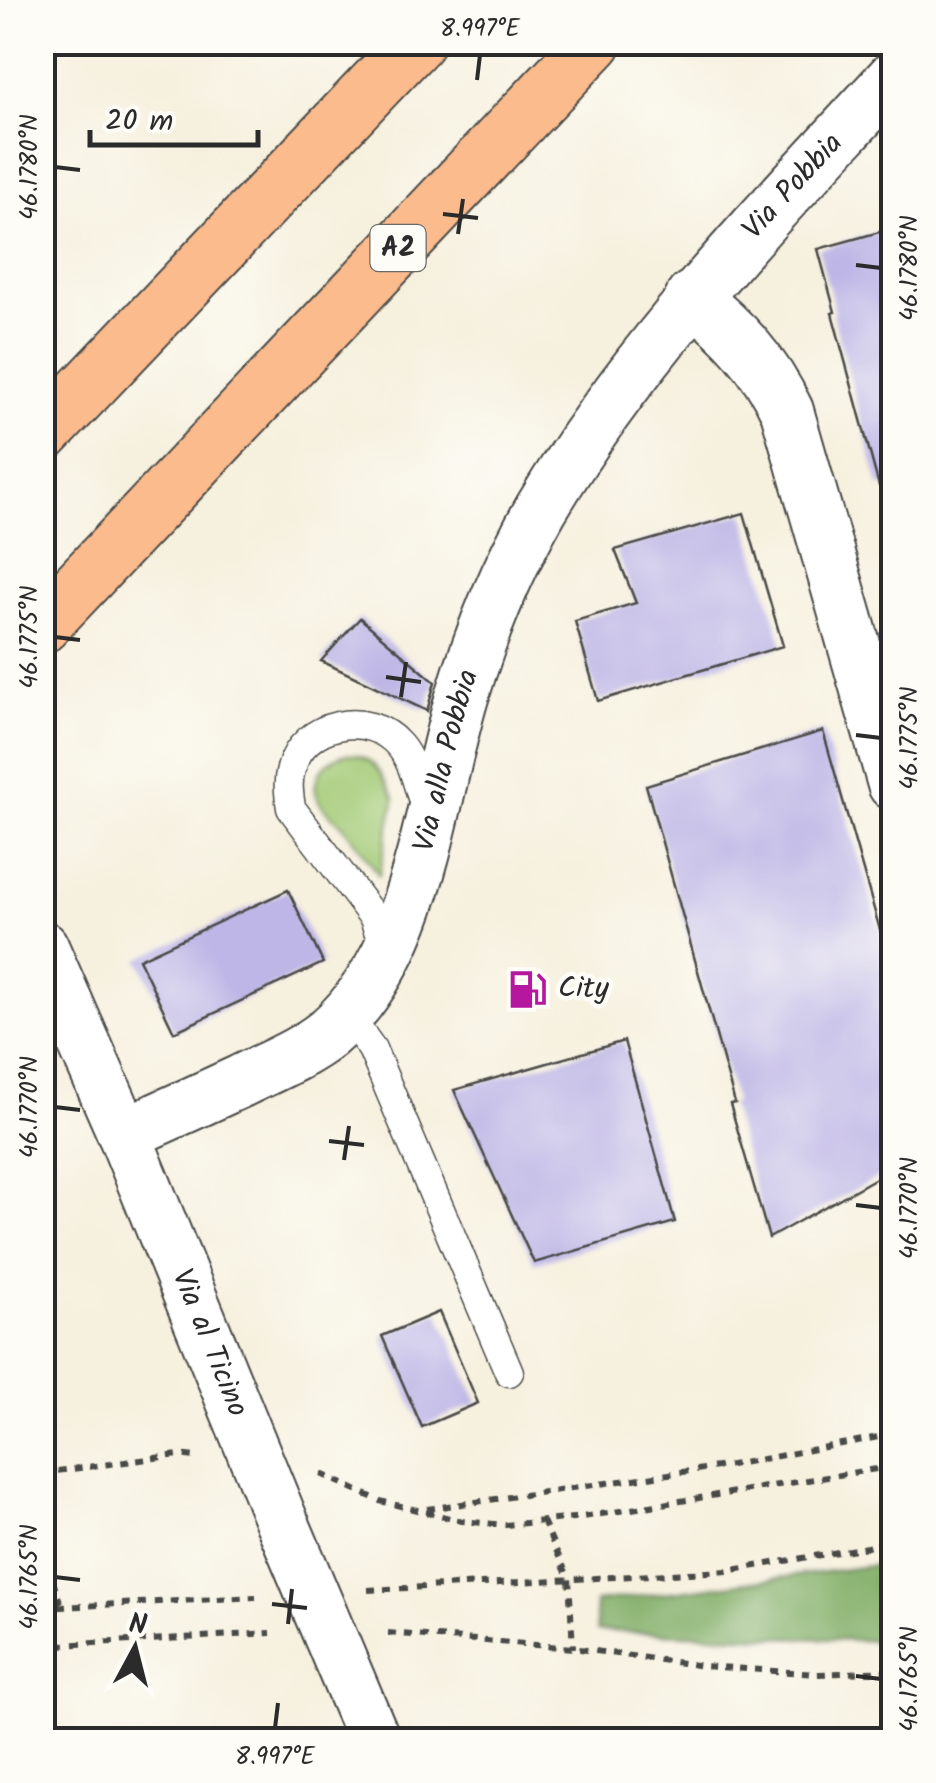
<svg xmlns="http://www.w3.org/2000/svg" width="936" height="1783" font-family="Kalam,sans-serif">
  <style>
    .green { fill: #a3ca76; stroke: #677a50; stroke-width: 2.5 }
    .forest { fill: #82ae67; stroke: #566c49; stroke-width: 2.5 }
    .building { fill: #bdb6e6 }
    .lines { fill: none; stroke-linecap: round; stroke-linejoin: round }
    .lane-casing { stroke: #494946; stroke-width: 31 }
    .street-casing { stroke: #494946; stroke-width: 56 }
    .highway-casing { stroke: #494946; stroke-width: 59 }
    .path { stroke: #494946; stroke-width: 6; stroke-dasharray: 8 8; stroke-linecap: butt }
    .lane { stroke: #fff; stroke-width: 28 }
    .street { stroke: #fff; stroke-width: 52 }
    .highway { stroke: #fbbb8d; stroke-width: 55 }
    .street-bridge-casing { stroke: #494946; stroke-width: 56; stroke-linecap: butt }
    .street-bridge { stroke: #fff; stroke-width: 52 }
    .ticks { fill: none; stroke: #2b2b2b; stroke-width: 4 }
    .labels { text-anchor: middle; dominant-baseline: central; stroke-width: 9; stroke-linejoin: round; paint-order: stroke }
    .shield { fill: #fdfcf7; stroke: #6a6a68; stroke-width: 2.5 }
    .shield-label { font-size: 28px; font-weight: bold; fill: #2b2b2b }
    .street-label { font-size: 30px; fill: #2b2b2b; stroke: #fdfcf7 }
    .poi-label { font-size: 30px; fill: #2b2b2b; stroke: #fdfcf7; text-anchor: start }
    .neatline { fill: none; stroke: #2b2b2b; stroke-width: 4 }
    .ticks-label { font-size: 25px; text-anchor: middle; fill: #2b2b2b }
  </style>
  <rect width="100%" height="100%" fill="#fdfcf7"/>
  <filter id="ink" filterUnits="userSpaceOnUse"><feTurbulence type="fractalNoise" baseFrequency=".01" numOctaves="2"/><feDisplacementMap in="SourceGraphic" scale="20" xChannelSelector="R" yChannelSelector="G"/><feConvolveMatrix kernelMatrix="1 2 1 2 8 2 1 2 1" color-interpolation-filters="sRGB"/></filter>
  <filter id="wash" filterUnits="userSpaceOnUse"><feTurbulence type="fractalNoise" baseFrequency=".0048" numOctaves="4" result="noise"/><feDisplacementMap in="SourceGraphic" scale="40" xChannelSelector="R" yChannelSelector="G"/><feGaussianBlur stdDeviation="2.25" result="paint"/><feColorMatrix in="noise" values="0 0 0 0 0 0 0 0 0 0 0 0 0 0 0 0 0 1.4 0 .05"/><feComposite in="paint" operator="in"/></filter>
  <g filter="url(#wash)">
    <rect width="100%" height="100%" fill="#f6f0de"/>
    <path class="green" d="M 347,754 C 375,754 382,778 395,798 L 379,875 C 367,858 355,839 341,824 C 334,816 324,811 319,801 C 308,778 326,759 347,754 Z"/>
    <polygon class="forest" points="893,1563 893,1638 881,1641 597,1631 595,1602"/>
    <g id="blocks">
      <g class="building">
        <polygon points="894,228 894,484 879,486 832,313 835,312 818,249"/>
        <polygon points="744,513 783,646 598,701 575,621 636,603 615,550"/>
        <polygon points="360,618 435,682 427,711 321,661"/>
        <polygon points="823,731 894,979 894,1168 769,1238 730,1104 735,1103 646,785"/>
        <polygon points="288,890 323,963 174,1032 139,959"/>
        <polygon points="624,1041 675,1222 534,1263 454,1090"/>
        <polygon points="439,1312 478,1403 422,1427 382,1336"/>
      </g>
    </g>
  </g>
  <g filter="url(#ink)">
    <use href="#blocks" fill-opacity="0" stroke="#494946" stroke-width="2.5"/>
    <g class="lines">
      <defs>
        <g id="lane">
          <path d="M 379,955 L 380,936 L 374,918 L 291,808 C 289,794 287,782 291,769 C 303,722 368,709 399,745 C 414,762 418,788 426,810"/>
          <polyline points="347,1014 372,1049 509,1372"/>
        </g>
        <g id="street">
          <path d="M 692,297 C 733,330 764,362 787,411 L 894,784"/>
          <path id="s1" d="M 42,947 L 124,1134 L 282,1522"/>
          <path id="s2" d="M 124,1134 C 163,1117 202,1099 241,1081 C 269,1067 302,1054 327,1034 C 419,956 429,807 462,697 C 481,633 508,567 541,509 C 637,347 768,215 894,77"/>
        </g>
        <g id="highway">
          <polyline points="42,435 416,42"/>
          <polyline points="42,625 594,42"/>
        </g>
      </defs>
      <use href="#lane" class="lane-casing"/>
      <use href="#street" class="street-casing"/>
      <use href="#highway" class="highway-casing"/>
      <g class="path">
        <polyline points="42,1473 178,1455 195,1457"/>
        <polyline points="321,1474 380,1501 462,1521 506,1525 583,1517 894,1466"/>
        <polyline points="427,1509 731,1465 894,1434"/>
        <polyline points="543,1521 569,1579 573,1648"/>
        <polyline points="42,1551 62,1607"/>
        <polyline points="368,1590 727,1571 867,1547 894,1539"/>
        <polyline points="42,1608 256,1597"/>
        <polyline points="388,1633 573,1648 704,1666 817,1674 894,1671"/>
        <polyline points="42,1646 271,1633"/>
      </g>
      <use href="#lane" class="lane"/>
      <use href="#street" class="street"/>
      <use href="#highway" class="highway"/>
      <defs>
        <polyline id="street-bridge" points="282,1522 374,1740"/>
      </defs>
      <use href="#street-bridge" class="street-bridge-casing"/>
      <use href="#street-bridge" class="street-bridge"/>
    </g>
  </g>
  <path class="ticks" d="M 477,80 L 480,55M 55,167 L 80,170M 443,214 L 478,218M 458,234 L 463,199M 856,265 L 881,268M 55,637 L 80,640M 386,677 L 421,682M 401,697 L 406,662M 856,735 L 881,738M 55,1107 L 80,1110M 329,1141 L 364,1145M 344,1160 L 349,1126M 856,1205 L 881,1208M 55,1577 L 80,1580M 272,1604 L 307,1608M 288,1624 L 292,1589M 856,1676 L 881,1679M 275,1728 L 278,1703"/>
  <defs>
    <symbol id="fuel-bare" viewBox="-9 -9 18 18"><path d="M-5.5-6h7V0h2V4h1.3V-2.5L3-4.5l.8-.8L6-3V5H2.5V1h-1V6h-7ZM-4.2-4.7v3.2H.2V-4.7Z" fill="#b5179e" stroke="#fdfcf7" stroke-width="2.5" paint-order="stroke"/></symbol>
  </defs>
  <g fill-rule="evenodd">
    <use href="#fuel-bare" x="500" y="962" width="55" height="55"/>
  </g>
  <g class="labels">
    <rect class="shield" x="370.5" y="225" width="55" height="46" rx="8"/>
    <g class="shield-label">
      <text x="398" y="248">A2</text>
    </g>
    <g class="street-label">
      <text stroke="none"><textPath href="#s2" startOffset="1210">Via Pobbia</textPath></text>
      <text stroke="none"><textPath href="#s2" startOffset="530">Via alla Pobbia</textPath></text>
      <text stroke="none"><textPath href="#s1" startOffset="430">Via al Ticino</textPath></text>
    </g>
    <g class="poi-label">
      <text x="558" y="989">City</text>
    </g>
  </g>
  <rect width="936" height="1783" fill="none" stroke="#fdfcf7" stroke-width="110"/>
  <g transform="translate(135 1648) rotate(7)" stroke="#fdfcf7" stroke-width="8" paint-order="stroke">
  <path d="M0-8L18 38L0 25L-18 38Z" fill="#2b2b2b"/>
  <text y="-15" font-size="28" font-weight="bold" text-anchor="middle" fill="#2b2b2b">N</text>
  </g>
  <path d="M90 130v15h168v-15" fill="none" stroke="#2b2b2b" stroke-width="5"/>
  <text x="105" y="130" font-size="30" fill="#2b2b2b" stroke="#fdfcf7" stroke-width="8" paint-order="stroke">20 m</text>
  <rect x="55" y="55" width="826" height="1673" class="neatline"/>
  <g class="ticks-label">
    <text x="480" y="36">8.997°E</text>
    <text transform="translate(28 167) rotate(-90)" y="9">46.1780°N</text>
    <text transform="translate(908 268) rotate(-90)" y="9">46.1780°N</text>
    <text transform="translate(28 637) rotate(-90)" y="9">46.1775°N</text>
    <text transform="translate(908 738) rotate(-90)" y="9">46.1775°N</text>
    <text transform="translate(28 1107) rotate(-90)" y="9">46.1770°N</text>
    <text transform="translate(908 1208) rotate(-90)" y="9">46.1770°N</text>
    <text transform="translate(28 1577) rotate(-90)" y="9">46.1765°N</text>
    <text transform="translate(908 1679) rotate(-90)" y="9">46.1765°N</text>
    <text x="275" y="1764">8.997°E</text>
  </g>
</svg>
